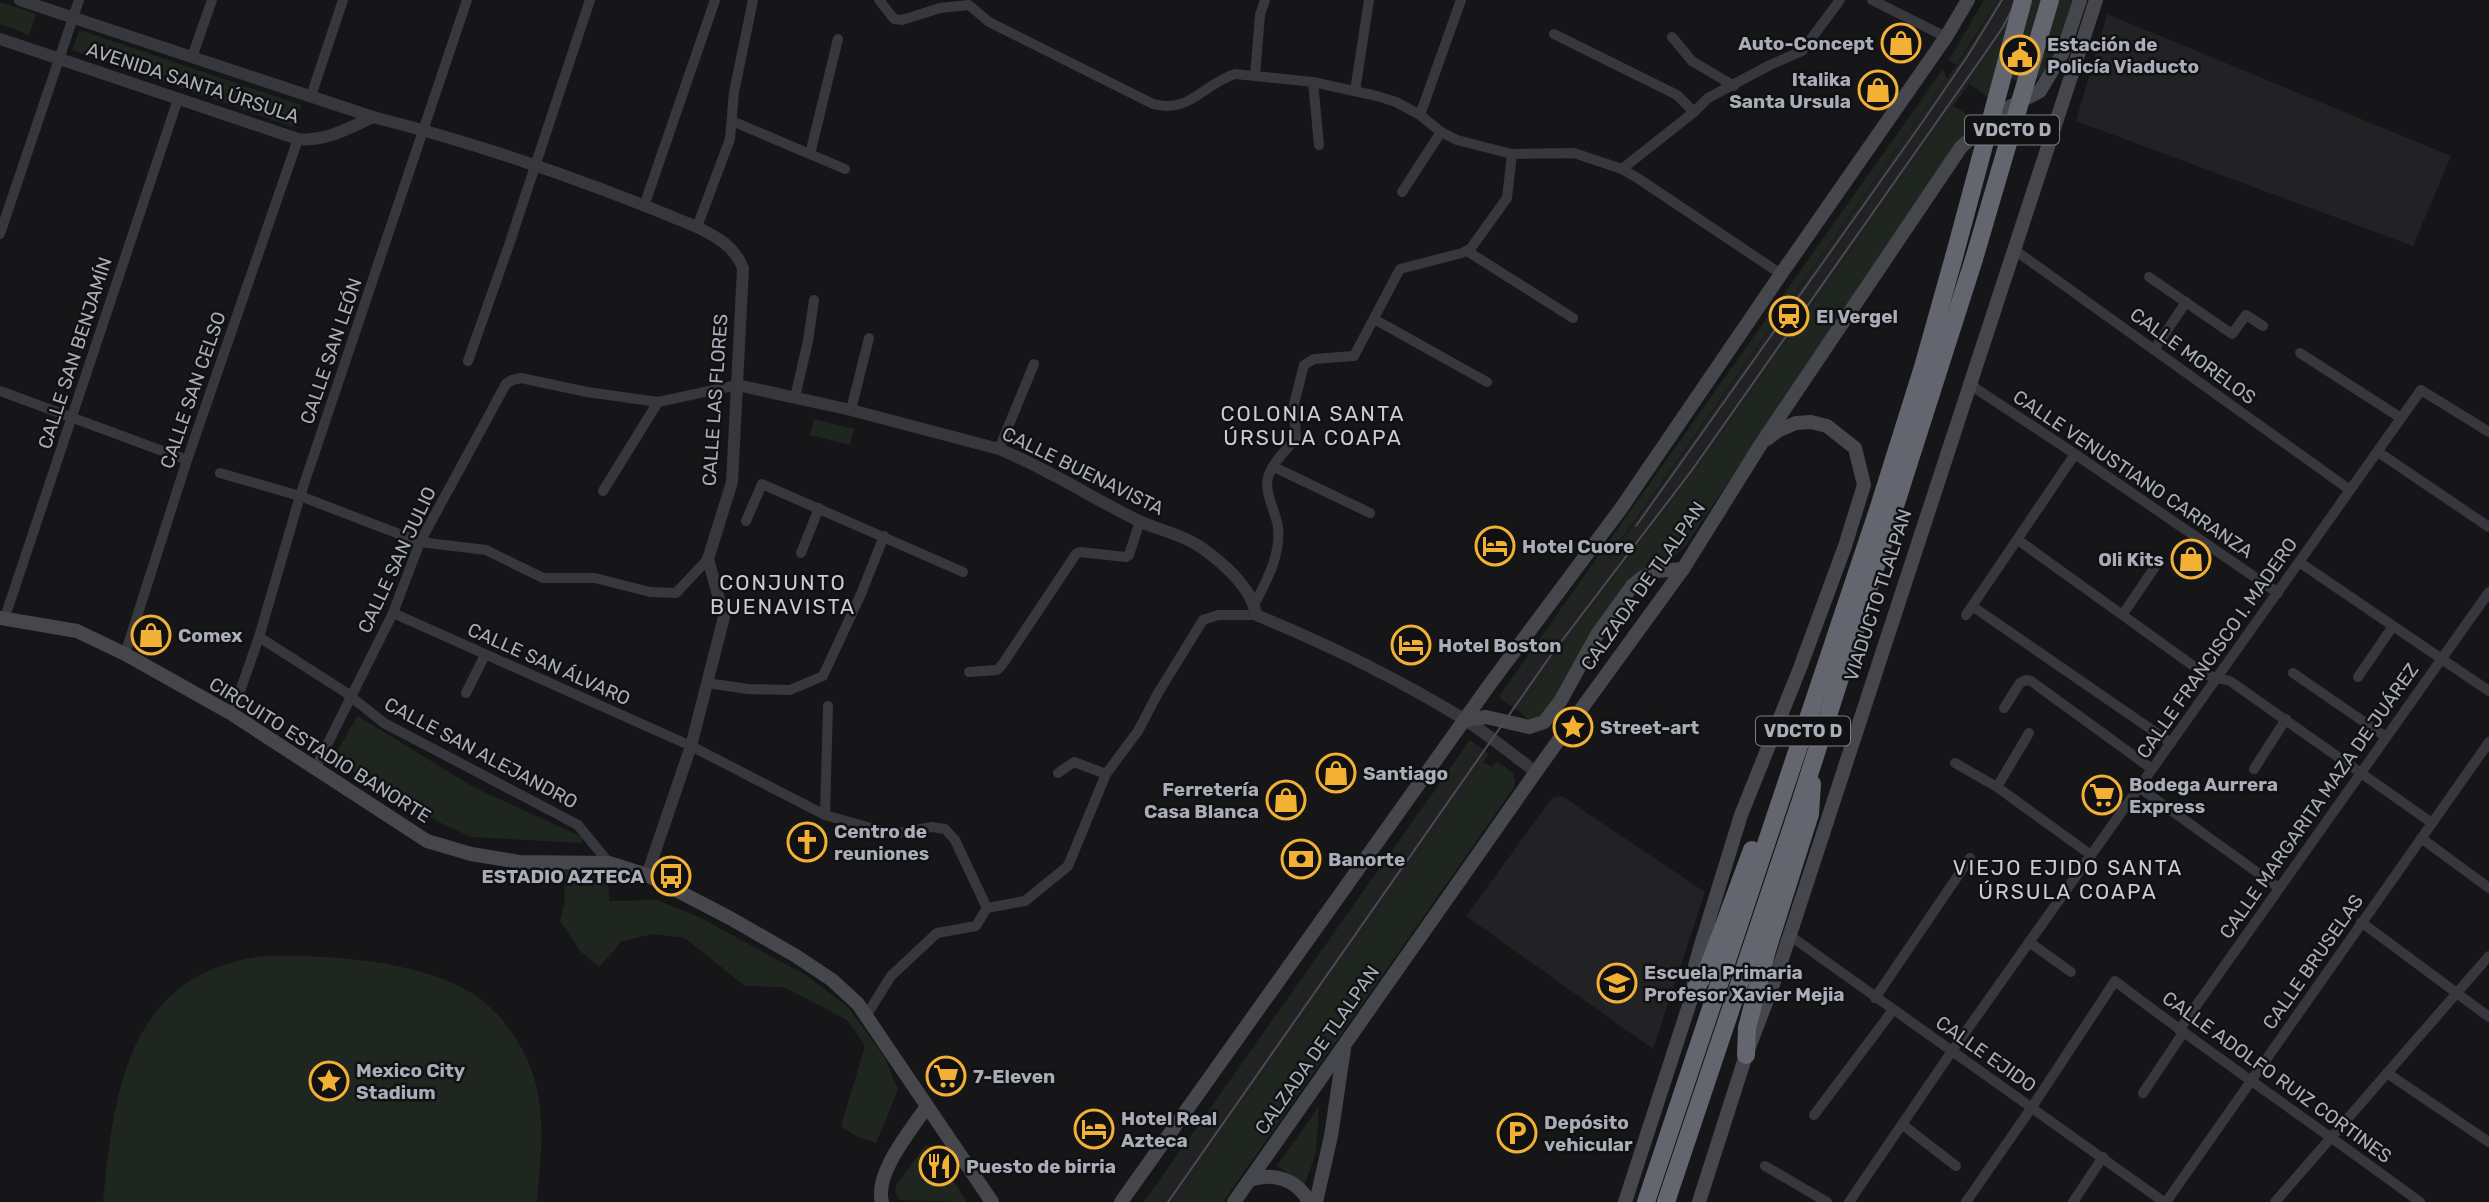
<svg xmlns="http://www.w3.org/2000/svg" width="2489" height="1202" font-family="Rubik,sans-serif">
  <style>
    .built { fill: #222225 }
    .green { fill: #1e261f }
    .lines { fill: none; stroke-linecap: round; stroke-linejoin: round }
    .minor { stroke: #37383d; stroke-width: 10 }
    .tertiary { stroke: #37383d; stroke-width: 12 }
    .secondary { stroke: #45474d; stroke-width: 14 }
    .motorway { stroke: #63666e; stroke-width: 18 }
    .tram { stroke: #4a4c52; stroke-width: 2 }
    .motorway-bridge { stroke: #63666e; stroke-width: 18 }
    .labels { text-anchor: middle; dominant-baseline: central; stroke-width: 5; stroke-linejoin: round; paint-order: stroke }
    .shield { fill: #111113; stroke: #7b7e86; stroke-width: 2 }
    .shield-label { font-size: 18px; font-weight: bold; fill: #a8adb8 }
    .poi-label { font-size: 19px; font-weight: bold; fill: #a8adb8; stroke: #111113; text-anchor: start }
    .street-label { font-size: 19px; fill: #a8adb8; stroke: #111113 }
    .neighbourhood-label { font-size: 21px; letter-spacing: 2px; fill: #c9ccd4; stroke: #111113 }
  </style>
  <rect width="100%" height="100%" fill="#161618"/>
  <g class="built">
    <polygon points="1998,0 2023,0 1995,47 1705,457 1608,584 1518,711 1504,701 1629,530 1884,168 1972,43"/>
    <polygon points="2107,14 2451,156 2413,246 2076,121"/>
    <polygon points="1477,745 1489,754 1214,1143 1178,1202 1154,1202"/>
    <polygon points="1562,796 1705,892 1653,1049 1466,916 1552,798"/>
  </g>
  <g class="green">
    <polygon points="1984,0 1998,0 1956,65 1949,60"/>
    <path d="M 2023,0 L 2073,0 C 2062,30 2054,65 2030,87 L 2005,76 L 1994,101 L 1969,84 L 1995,47 Z"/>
    <polygon points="0,2 36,14 29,35 0,24"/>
    <polygon points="80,30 301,105 294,127 72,50"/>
    <polygon points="1943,69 1947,78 1561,625 1504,701 1501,699 1500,695"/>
    <polygon points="1953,106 1969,115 1983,119 1970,128 1955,145 1684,548 1667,561 1639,573 1558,694 1538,719 1526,721 1527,718 1518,711 1608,584 1705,457"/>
    <polygon points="814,419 854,429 850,445 810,435"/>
    <polygon points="358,716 475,788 582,837 582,843 471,837 441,823 332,759"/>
    <polygon points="1470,740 1477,745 1154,1202 1144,1202"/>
    <polygon points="1497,761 1513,773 1515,781 1513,789 1223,1202 1178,1202 1214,1143 1483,762 1492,767"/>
    <polygon points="564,870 585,870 608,875 609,901 657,900 697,916 806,975 848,1007 885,1058 898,1090 876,1143 857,1137 841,1126 865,1046 847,1020 784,987 745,986 685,938 654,934 622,941 599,967 580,951 560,921 565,900"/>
    <path d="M 263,956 C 323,954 422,960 473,994 C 505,1015 529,1052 537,1089 C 545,1125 540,1166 537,1202 L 103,1202 C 114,1089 128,974 263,956 Z"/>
    <polygon points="1319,1106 1316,1153 1305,1184 1277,1166"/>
    <polygon points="925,1146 931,1146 967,1202 900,1200 895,1192 897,1184"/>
  </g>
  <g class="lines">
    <g class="minor">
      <path d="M 879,0 L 894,19 L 902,20 L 940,8 L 969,5 L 989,22 L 1153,104 C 1190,114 1203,84 1235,74 L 1313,82 L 1377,96 L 1396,102 L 1420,115 L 1441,132 L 1457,140 L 1512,154 L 1574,153 L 1622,169 L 1639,179 L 1781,274"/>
      <polyline points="1872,0 1946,37"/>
      <polyline points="1554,34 1677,95 1694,112"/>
      <polyline points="1672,37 1692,61 1734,86"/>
      <polyline points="192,57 212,0"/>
      <polyline points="1255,75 1260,15 1265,0"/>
      <polyline points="1313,82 1319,145"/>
      <polyline points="1355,91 1369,0"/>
      <polyline points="311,96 343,0"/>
      <polyline points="1420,115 1461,0"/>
      <polyline points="732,121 845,169"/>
      <polyline points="810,154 838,39"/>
      <polyline points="1622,169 1694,112 1708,98 1770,65 1802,51 1840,0"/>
      <polyline points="1402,192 1441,132"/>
      <polyline points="644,206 715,0"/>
      <polyline points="697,227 730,139 734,92 753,0"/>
      <polyline points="0,234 79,0"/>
      <polyline points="1467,251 1573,318"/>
      <polyline points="2016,251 2350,490"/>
      <polyline points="2149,277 2232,334 2246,315 2263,326"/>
      <polyline points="1374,319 1487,382"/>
      <polyline points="2154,350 2186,302"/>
      <polyline points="2300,353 2401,418"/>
      <polyline points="468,361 509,245 590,0"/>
      <polyline points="1969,384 2075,454 2278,593"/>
      <polyline points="0,391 187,460"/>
      <polyline points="795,397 808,341 814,300"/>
      <polyline points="851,410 869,338"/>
      <polyline points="999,449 1034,364"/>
      <polyline points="2378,452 2489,527"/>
      <polyline points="1274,467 1370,513"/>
      <polyline points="220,473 300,496 420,542 486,550 543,578 595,578 650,592 676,593 708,559"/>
      <polyline points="603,491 658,402"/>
      <polyline points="746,521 762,484 963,572"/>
      <polyline points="2018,540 2206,675 2230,681 2432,823"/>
      <polyline points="801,553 819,508"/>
      <polyline points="2299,562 2489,691"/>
      <path d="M 1254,605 C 1267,580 1281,555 1278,527 C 1276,512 1264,493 1268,478 C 1271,464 1287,449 1296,438 L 1294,404 L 1304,365 L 1314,359 L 1354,356 L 1400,269 L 1462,253 L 1471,248 L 1507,198 L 1512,154"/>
      <polyline points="1972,606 2171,743"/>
      <polyline points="393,613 691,746 825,815 892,834 932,827 945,829 955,840 987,908"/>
      <polyline points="2123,614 2155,567"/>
      <polyline points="1966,615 2075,454"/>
      <polyline points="5,617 178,99"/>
      <polyline points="259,637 345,692 384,723 578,825 609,863"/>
      <polyline points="125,654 187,460 298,139"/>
      <polyline points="969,672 997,670 1002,665 1076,554 1080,552 1126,557 1129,555 1140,521"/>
      <polyline points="2293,673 2386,737"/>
      <polyline points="2358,677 2393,626"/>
      <polyline points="707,683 748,689 790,690 823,676 861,594 884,536"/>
      <polyline points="466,693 485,655"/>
      <polyline points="2004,708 2020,683 2026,680 2031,681 2152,769"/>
      <polyline points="232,714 259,637 300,496 467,0"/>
      <polyline points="1955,763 1997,787 2091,855"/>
      <polyline points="316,767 393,613 420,542 506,384 512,380 521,378 587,392 658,402 737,385"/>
      <polyline points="2254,769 2286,719"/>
      <polyline points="1058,773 1074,762 1106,774"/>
      <polyline points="1997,787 2029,733"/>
      <polyline points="2140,788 2279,888"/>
      <polyline points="825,815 828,706"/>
      <polyline points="2421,838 2489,888"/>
      <polyline points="2361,922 2489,1017"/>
      <polyline points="1789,935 2164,1202"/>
      <polyline points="2029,942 2071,972"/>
      <polyline points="1875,998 1970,858"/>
      <polyline points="866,1016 891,976 937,933 976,926 987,908 1025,901 1068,866 1106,774 1138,731 1158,693 1203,620 1218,615 1256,615"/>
      <polyline points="2179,1030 2489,592"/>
      <polyline points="2387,1073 2489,1142"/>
      <polyline points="2143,1093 2183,1033"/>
      <polyline points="1814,1115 1893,1010"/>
      <polyline points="1903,1125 1956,1166"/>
      <polyline points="1765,1166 1827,1202"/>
      <polyline points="1849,1202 1952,1051 2421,390 2489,432"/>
      <path d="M 1966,1202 L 2032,1107 L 2115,981 C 2214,1057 2319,1127 2420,1202"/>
      <polyline points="2073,1202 2103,1157"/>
      <polyline points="2166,1202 2489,742"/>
      <polyline points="2275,1202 2489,956"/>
    </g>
    <g class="tertiary">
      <path d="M 20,0 L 373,117 C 484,145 592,183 697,227 C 717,237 734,246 743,268 L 732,482 L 708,559 L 724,617 L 691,746 L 647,875"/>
      <path d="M 0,39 L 298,139 C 325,142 349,128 373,117"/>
      <path d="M 737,385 L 851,410 L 999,449 C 1048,469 1092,498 1139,521 C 1158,530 1181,534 1199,546 C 1221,561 1252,587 1256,615 C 1327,644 1396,678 1462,718 C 1488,734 1511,754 1536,772"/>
    </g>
    <g class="secondary">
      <polyline points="0,618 77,631 125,654 232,714 427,841 471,854 520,862 609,863 647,875 730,918 796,956 832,980 858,1004 992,1202"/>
      <polyline points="1464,720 1486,717 1529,727 1544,722 1561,700 1598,633 1632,586 1643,577 1656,571 1683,569"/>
      <path d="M 1250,1180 C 1273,1172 1297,1179 1309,1202"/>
      <path d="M 882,1202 C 874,1173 912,1129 927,1106"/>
      <polyline points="1121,1202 1490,684 1622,507 1781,274 1946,37 1968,0"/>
      <polyline points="1234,1202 1545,759 1683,569 1761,444 1961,147 2004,110 2040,91 2062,54 2080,0"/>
      <polyline points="1316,1202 1331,1136 1344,1049"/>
      <polyline points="1625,1202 1693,993 1695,966 1700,948 1741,815 1800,668 1845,546 1864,485 1855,448 1827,426 1811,422 1796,423 1779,430 1767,439"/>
      <polyline points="1699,1202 1746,1055 1778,971 2096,0"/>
    </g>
    <g class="motorway">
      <polyline points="1693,993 1709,966 1752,850"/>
      <polyline points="1746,1055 1747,1028 1767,950 1810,814 1812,784"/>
      <polyline points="1646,1202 1878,510 1923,367 1954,257"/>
      <polyline points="1666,1202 1801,800 1974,259"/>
    </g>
    <g class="tram">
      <polyline points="1636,526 1919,127 1967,57 2002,0"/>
      <polyline points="1168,1202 1551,655 1692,470 1983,56 2003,27 2017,0"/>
    </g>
    <g class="motorway-bridge">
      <polyline points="1954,257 2023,0"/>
      <polyline points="1974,259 2050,0"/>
    </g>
  </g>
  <defs>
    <symbol id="shop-ring" viewBox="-11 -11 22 22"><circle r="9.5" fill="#111113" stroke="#f2b134" stroke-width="1.5"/><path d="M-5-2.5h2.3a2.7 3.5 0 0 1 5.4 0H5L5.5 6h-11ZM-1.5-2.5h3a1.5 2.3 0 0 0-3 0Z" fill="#f2b134"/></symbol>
    <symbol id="civic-ring" viewBox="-11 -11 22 22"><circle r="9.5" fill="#111113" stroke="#f2b134" stroke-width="1.5"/><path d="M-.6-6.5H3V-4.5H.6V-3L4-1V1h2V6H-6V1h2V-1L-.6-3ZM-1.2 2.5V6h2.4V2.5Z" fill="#f2b134"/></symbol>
    <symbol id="station-ring" viewBox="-11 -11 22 22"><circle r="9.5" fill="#111113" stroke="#f2b134" stroke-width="1.5"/><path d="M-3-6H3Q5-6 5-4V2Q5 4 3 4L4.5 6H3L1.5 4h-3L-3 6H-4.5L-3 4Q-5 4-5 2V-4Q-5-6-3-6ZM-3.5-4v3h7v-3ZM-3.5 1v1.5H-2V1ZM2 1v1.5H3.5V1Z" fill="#f2b134"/></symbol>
    <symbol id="hotel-ring" viewBox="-11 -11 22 22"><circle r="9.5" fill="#111113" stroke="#f2b134" stroke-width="1.5"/><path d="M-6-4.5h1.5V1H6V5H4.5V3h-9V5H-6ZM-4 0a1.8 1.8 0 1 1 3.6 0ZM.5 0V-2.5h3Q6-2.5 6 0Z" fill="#f2b134"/></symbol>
    <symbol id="sight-ring" viewBox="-11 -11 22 22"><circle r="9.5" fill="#111113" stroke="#f2b134" stroke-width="1.5"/><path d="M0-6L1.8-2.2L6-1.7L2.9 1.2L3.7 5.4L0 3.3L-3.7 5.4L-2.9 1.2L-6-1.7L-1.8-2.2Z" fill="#f2b134"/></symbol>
    <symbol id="supermarket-ring" viewBox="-11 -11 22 22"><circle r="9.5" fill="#111113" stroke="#f2b134" stroke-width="1.5"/><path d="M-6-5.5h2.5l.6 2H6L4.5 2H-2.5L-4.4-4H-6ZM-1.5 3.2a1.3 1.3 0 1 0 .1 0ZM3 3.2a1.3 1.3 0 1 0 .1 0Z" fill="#f2b134"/></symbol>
    <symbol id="church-ring" viewBox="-11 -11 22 22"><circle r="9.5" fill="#111113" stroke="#f2b134" stroke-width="1.5"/><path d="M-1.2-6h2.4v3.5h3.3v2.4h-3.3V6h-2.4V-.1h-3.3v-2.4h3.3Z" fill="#f2b134"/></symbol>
    <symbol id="bank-ring" viewBox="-11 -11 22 22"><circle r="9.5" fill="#111113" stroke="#f2b134" stroke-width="1.5"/><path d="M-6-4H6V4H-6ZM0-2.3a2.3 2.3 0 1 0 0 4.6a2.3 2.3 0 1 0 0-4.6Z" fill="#f2b134"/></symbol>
    <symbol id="bus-ring" viewBox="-11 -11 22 22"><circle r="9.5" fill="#111113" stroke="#f2b134" stroke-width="1.5"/><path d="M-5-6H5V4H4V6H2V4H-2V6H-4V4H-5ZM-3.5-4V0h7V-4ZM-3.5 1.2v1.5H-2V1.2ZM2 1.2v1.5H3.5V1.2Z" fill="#f2b134"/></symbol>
    <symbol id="school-ring" viewBox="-11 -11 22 22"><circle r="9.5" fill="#111113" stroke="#f2b134" stroke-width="1.5"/><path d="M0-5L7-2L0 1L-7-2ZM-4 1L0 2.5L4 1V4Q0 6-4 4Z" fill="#f2b134"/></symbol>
    <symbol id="parking-ring" viewBox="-11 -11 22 22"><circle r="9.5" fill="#111113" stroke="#f2b134" stroke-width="1.5"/><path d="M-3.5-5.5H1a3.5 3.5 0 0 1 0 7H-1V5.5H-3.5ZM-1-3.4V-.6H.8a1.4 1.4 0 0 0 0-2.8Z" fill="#f2b134"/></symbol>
    <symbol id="restaurant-ring" viewBox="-11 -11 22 22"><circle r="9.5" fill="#111113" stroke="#f2b134" stroke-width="1.5"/><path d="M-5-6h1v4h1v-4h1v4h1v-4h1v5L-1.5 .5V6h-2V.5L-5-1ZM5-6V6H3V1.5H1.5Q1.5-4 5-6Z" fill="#f2b134"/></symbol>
  </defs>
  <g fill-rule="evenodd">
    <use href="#shop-ring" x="1879" y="21" width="44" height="44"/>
    <use href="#civic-ring" x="1998" y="33" width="44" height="44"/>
    <use href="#shop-ring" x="1856" y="68" width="44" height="44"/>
    <use href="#station-ring" x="1767" y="294" width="44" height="44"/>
    <use href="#hotel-ring" x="1473" y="524" width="44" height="44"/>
    <use href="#shop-ring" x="2169" y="537" width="44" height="44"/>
    <use href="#shop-ring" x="129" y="613" width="44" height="44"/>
    <use href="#hotel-ring" x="1389" y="623" width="44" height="44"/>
    <use href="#sight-ring" x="1551" y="705" width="44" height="44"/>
    <use href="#shop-ring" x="1314" y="751" width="44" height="44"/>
    <use href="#supermarket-ring" x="2080" y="773" width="44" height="44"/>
    <use href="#shop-ring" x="1264" y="778" width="44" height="44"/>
    <use href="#church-ring" x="785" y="820" width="44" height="44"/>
    <use href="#bank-ring" x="1279" y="837" width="44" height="44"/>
    <use href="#bus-ring" x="649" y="854" width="44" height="44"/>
    <use href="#school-ring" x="1595" y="961" width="44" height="44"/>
    <use href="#supermarket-ring" x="924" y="1054" width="44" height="44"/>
    <use href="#sight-ring" x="307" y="1059" width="44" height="44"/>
    <use href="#hotel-ring" x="1072" y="1107" width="44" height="44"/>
    <use href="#parking-ring" x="1495" y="1111" width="44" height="44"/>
    <use href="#restaurant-ring" x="917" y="1144" width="44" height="44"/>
  </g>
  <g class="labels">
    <g class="shield">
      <rect x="1965" y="115.5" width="94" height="29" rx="5"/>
      <rect x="1756" y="716.5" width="94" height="29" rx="5"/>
    </g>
    <g class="shield-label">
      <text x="2012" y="130">VDCTO D</text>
      <text x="1803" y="731">VDCTO D</text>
    </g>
    <g class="poi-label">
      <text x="1874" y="43" text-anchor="end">Auto-Concept</text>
      <text x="2047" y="44">Estación de<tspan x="2047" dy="22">Policía Viaducto</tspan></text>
      <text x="1851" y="79" text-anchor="end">Italika<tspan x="1851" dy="22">Santa Ursula</tspan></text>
      <text x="1816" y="316">El Vergel</text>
      <text x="1522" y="546">Hotel Cuore</text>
      <text x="2164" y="559" text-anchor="end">Oli Kits</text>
      <text x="178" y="635">Comex</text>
      <text x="1438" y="645">Hotel Boston</text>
      <text x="1600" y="727">Street-art</text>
      <text x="1363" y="773">Santiago</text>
      <text x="2129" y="784">Bodega Aurrera<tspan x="2129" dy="22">Express</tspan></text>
      <text x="1259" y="789" text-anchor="end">Ferretería<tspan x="1259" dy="22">Casa Blanca</tspan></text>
      <text x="834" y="831">Centro de<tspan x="834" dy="22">reuniones</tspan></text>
      <text x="1328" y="859">Banorte</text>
      <text x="644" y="876" text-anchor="end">ESTADIO AZTECA</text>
      <text x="1644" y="972">Escuela Primaria<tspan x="1644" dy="22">Profesor Xavier Mejia</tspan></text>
      <text x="356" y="1070">Mexico City<tspan x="356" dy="22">Stadium</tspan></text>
      <text x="973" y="1076">7-Eleven</text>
      <text x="1121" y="1118">Hotel Real<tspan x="1121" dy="22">Azteca</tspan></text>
      <text x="1544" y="1122">Depósito<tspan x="1544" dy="22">vehicular</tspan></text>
      <text x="966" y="1166">Puesto de birria</text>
    </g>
    <g class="street-label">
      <text transform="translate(193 83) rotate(18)">AVENIDA SANTA ÚRSULA</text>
      <text transform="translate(331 351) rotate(-71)">CALLE SAN LEÓN</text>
      <text transform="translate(75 353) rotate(-72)">CALLE SAN BENJAMÍN</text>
      <text transform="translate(2193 356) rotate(36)">CALLE MORELOS</text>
      <text transform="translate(193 390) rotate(-71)">CALLE SAN CELSO</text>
      <text transform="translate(715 400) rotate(-86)">CALLE LAS FLORES</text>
      <text transform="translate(1083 471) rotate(26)">CALLE BUENAVISTA</text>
      <text transform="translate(2133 474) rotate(34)">CALLE VENUSTIANO CARRANZA</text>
      <text transform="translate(397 560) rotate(-65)">CALLE SAN JULIO</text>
      <text transform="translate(1643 586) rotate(-55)">CALZADA DE TLALPAN</text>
      <text transform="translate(1878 595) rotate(-72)">VIADUCTO TLALPAN</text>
      <text transform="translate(2217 648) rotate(-55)">CALLE FRANCISCO I. MADERO</text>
      <text transform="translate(549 664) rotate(24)">CALLE SAN ÁLVARO</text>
      <text transform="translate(320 750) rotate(32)">CIRCUITO ESTADIO BANORTE</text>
      <text transform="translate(481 753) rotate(28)">CALLE SAN ALEJANDRO</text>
      <text transform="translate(2319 801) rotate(-55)">CALLE MARGARITA MAZA DE JUÁREZ</text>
      <text transform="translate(2313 962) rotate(-55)">CALLE BRUSELAS</text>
      <text transform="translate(1317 1050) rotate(-55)">CALZADA DE TLALPAN</text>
      <text transform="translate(1986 1054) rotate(35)">CALLE EJIDO</text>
      <text transform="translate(2277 1077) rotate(36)">CALLE ADOLFO RUIZ CORTINES</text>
    </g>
    <g class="neighbourhood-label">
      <text x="1313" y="413">COLONIA SANTA<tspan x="1313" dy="24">ÚRSULA COAPA</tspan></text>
      <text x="783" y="582">CONJUNTO<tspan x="783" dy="24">BUENAVISTA</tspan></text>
      <text x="2068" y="867">VIEJO EJIDO SANTA<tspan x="2068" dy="24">ÚRSULA COAPA</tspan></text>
    </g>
  </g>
</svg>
